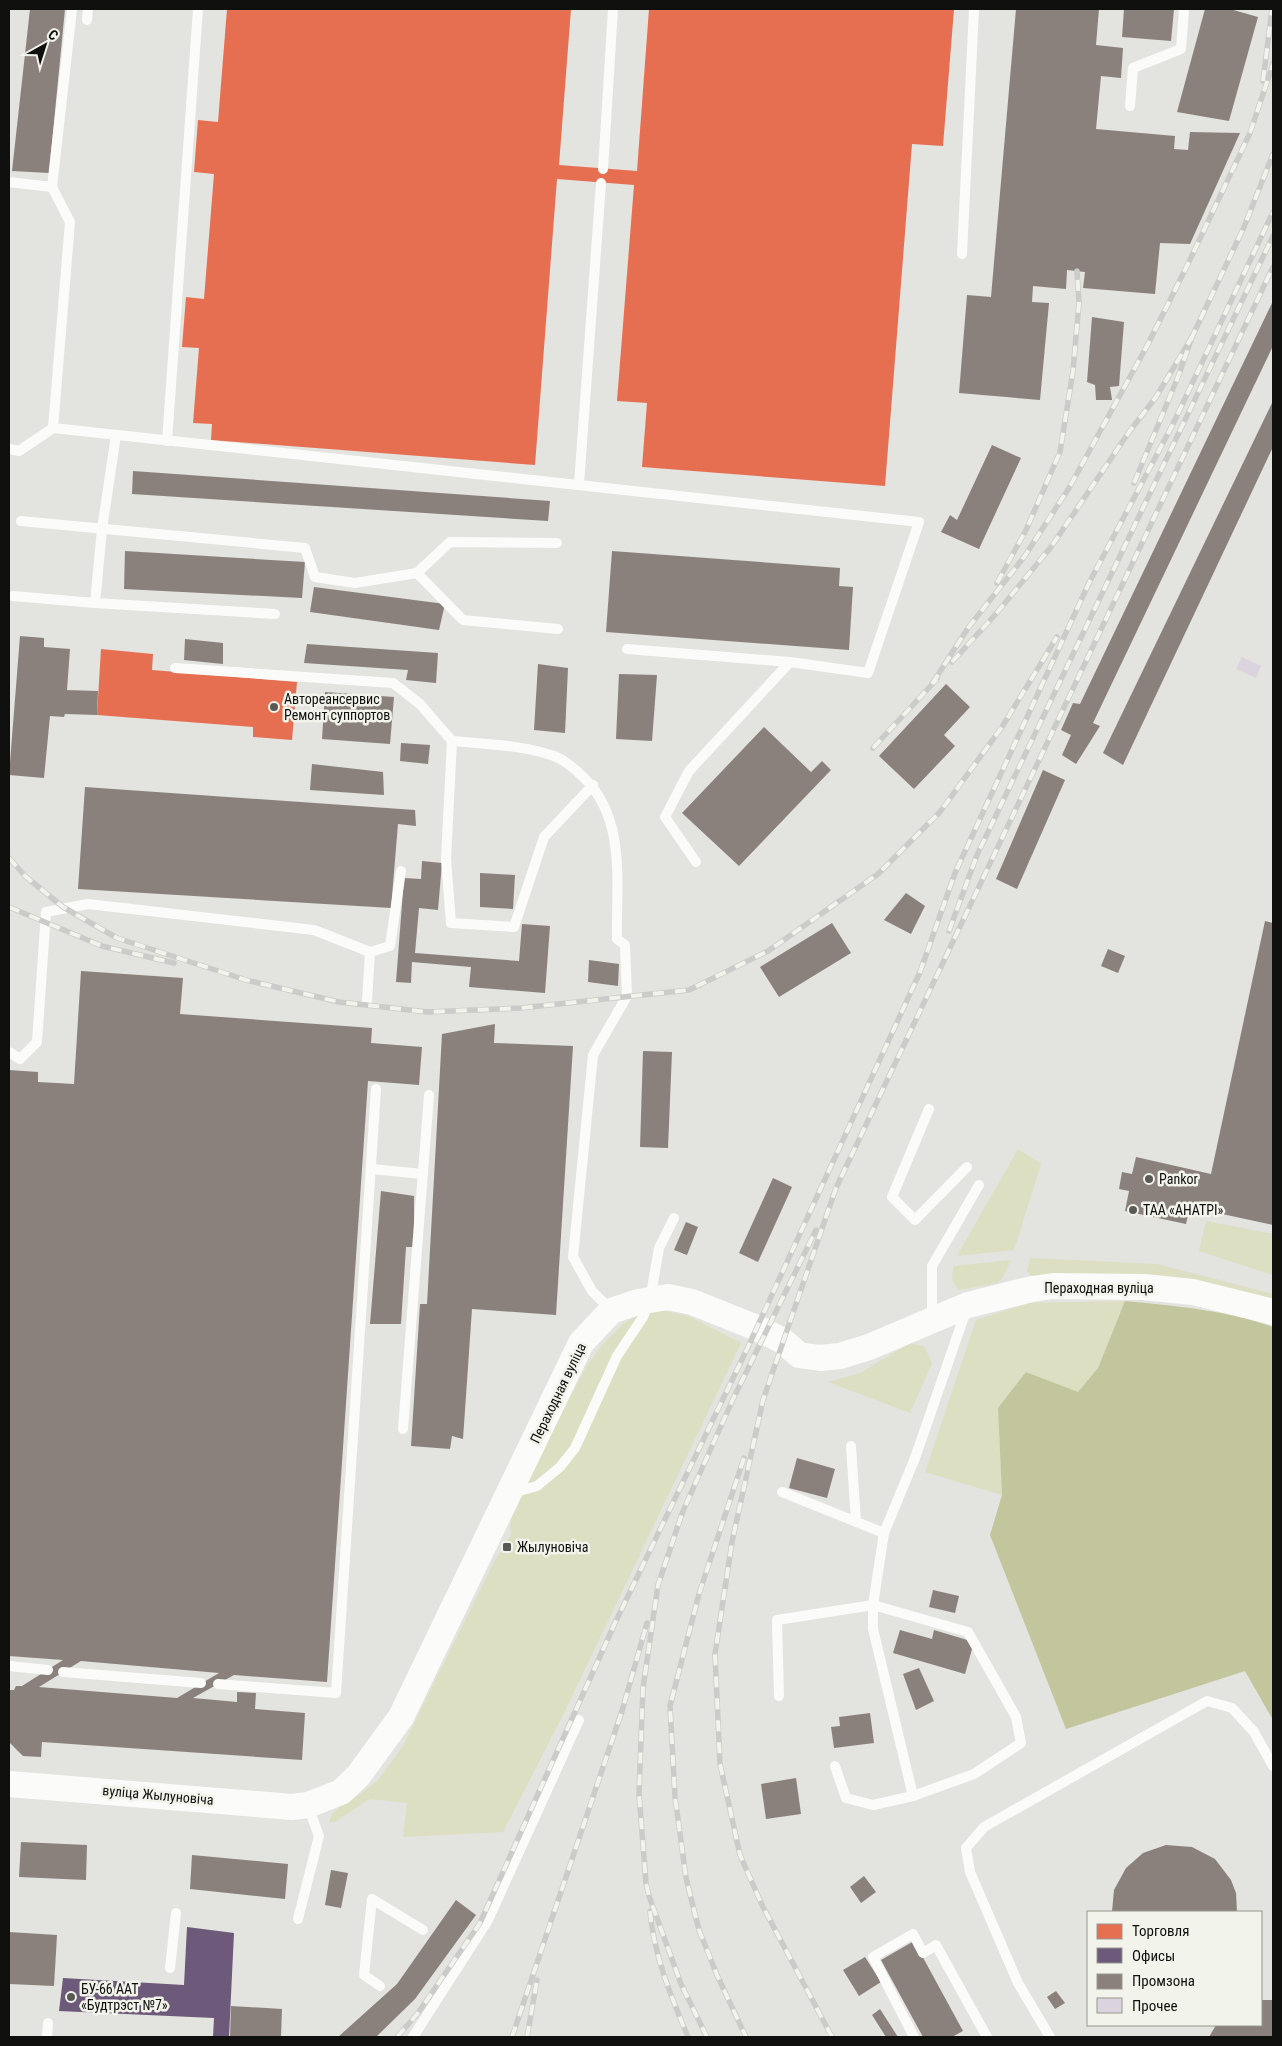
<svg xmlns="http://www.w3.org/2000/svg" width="1282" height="2046" font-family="'Roboto Condensed',sans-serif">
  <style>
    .green { fill: #dcdfc1 }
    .forest { fill: #c3c69c }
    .shops { fill: #e76f51 }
    .offices { fill: #6d597a }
    .industry { fill: #8a817c; fill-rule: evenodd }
    .building { fill: #dbd4de }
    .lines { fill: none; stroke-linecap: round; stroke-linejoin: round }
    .service { stroke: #fbfbfa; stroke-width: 10 }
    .tertiary { stroke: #fbfbfa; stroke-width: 26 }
    .rail-casing { stroke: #cbcbca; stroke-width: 5.5 }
    .rail { stroke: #f2f3ea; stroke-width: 4; stroke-dasharray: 11; stroke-linecap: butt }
    .poi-dot { fill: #595956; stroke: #f2f3ea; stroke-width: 2 }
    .labels { text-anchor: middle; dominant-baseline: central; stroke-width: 5; stroke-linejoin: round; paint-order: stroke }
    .poi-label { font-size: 14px; fill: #0f0f0d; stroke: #f2f3ea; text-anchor: start }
    .street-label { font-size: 14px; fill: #0f0f0d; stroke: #f2f3ea }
  </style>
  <rect width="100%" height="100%" fill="#e3e3df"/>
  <g class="green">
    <polygon points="1018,1149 1041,1164 1014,1250 957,1256"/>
    <polygon points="1206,1221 1273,1234 1273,1275 1199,1251"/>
    <polygon points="1030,1258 1157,1264 1273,1294 1273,1304 1035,1280 1027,1271"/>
    <path d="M 1011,1260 L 1002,1279 L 997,1283 L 959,1290 C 952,1282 951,1276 954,1266 Z"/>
    <polygon points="1125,1301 1098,1368 1078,1393 1026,1372 998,1408 1002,1495 925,1472 976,1320 1029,1303"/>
    <polygon points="659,1310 688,1316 741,1343 565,1711 503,1832 403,1837 407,1803 370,1799 335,1822 329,1822 332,1814 343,1804 359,1795 378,1780 403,1746 494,1562 511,1535 510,1513 585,1369 602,1345 623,1324 640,1314"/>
    <polygon points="910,1343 924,1346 932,1363 910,1413 828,1382 860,1373"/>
  </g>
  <path class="forest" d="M 1125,1301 C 1175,1306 1226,1310 1273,1327 L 1273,1720 L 1245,1671 L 1066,1729 L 990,1535 L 1002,1495 L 998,1408 L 1026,1372 L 1078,1392 L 1098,1368 Z"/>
  <g class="shops">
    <polygon points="227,9 571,9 559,165 637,171 649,9 954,9 943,146 912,144 885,486 642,467 647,403 617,401 634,185 557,179 535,465 211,440 212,424 193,423 199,348 182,347 186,297 204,299 214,174 194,172 198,120 218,122"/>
    <polygon points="101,649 153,654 152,670 297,682 292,740 253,737 253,727 97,715"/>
  </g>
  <polygon class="offices" points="187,1927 234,1933 229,2037 213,2037 214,2018 59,2011 63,1978 184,1985"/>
  <g class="industry">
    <polygon points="30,9 65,9 49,173 12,171"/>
    <polygon points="1016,9 1099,9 1096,45 1123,48 1121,78 1101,76 1096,129 1175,136 1174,149 1188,150 1190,132 1240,133 1190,244 1160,243 1155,294 1083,288 1085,272 1067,270 1066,289 1033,286 1032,302 1049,303 1040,400 959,393 967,295 991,297"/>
    <polygon points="1124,9 1174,9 1171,41 1122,37"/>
    <polygon points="1205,9 1230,9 1258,17 1229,121 1177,112"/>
    <polygon points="1273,301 1273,346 1093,723 1100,726 1076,764 1062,755 1071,735 1061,730 1073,703 1080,704"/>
    <polygon points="1092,317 1124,322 1119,386 1110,387 1112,400 1096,400 1095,385 1087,382"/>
    <polygon points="1273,401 1273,447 1123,765 1103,753"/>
    <polygon points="992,445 1021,458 979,549 941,532 950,515 957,520"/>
    <polygon points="133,471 550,501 548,521 132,494"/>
    <polygon points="125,551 305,562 302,598 124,589"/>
    <polygon points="612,551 840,568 839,586 853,587 849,650 606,632"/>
    <polygon points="314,587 445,604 439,630 310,612"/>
    <polygon points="20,636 44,638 44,647 70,649 67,690 98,691 97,715 65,714 64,717 50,716 44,778 9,775"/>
    <polygon points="185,639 223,643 223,664 184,660"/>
    <polygon points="307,644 438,653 436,683 406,680 408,670 304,663"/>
    <polygon points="538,664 568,668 565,733 534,730"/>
    <polygon points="619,674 657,675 652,741 616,739"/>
    <polygon points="946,684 970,707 944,735 955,746 914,789 879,756"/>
    <polygon points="325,692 394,697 390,744 322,739"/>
    <polygon points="764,727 811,772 822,761 831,770 739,866 682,813"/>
    <polygon points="401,743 430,745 428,764 400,761"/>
    <polygon points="312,764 383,772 384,795 310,790"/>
    <polygon points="1043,770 1065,780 1017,889 996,879"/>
    <polygon points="85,787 415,810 416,826 398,824 391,908 78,889"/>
    <polygon points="422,861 442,863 438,910 419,908 415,953 519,961 522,924 550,926 545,993 469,987 471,967 412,962 411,983 396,982 404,878 421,879"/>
    <polygon points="480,873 515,875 513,909 480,907"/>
    <polygon points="906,893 925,906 911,934 884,920"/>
    <polygon points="1265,921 1273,923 1273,1225 1190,1207 1186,1224 1125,1211 1129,1191 1119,1189 1122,1172 1132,1174 1136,1157 1211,1174"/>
    <polygon points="832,923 851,953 779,997 760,967"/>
    <polygon points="1108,949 1125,956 1118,973 1101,966"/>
    <polygon points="589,960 619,964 618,986 588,982"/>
    <path d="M 81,971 L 183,978 L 180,1014 L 372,1028 L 371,1043 L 422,1047 L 419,1085 L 368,1081 L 327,1682 L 234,1675 L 193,1698 L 237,1702 L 237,1692 L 256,1693 L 255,1709 L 305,1713 L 302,1760 L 42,1742 L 41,1757 L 23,1756 L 9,1742 L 9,1690 L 14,1690 L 16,1686 L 22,1686 L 63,1660 L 9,1656 L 9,1070 L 38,1072 L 38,1082 L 74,1084 ZM 81,1661 L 219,1673 L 177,1698 L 39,1687 Z"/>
    <polygon points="495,1024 494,1043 573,1046 556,1315 472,1309 463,1439 452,1436 450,1449 411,1446 420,1304 427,1304 442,1034"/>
    <polygon points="643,1051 672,1052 668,1148 640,1147"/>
    <polygon points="773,1178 792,1187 758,1262 739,1253"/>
    <polygon points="381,1191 414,1196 414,1247 406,1247 401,1324 370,1324"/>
    <polygon points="686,1222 698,1227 687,1255 674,1250"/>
    <polygon points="797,1458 835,1469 827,1498 789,1488"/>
    <polygon points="933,1590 959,1596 955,1613 929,1607"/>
    <polygon points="900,1630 932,1639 934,1630 974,1642 965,1674 893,1653"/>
    <polygon points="919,1668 934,1701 916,1710 903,1674"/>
    <polygon points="870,1713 874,1743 834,1748 831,1727 840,1726 839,1717"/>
    <polygon points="796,1778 801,1814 766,1819 761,1784"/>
    <polygon points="21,1842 87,1845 86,1880 19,1877"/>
    <polygon points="1166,1845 1192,1847 1215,1859 1231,1880 1236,1893 1237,1912 1112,1912 1114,1890 1126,1868 1143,1853"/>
    <polygon points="192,1855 288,1864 285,1899 190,1889"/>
    <polygon points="331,1870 348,1873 341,1908 325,1905"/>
    <polygon points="864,1876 876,1892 861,1903 850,1887"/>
    <polygon points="456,1900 476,1915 415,1999 376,2037 338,2037 397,1984"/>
    <polygon points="9,1932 57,1935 54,1986 9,1984"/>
    <polygon points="914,1941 963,2031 952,2037 923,2037 881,1960"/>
    <polygon points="865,1957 881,1982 859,1996 843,1970"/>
    <polygon points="1056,1991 1065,2003 1055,2009 1047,1997"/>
    <polygon points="1261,2000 1273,2000 1273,2037 1209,2037 1216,2025 1261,2025"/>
    <polygon points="231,2006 282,2009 281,2037 230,2037"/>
    <polygon points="880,2009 898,2037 886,2037 872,2015"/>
  </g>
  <polygon class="building" points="1242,657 1261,666 1256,678 1236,669"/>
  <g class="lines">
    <g class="service">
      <polyline points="87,20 88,9"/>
      <polyline points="1130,106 1133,68 1181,49 1184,9"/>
      <polyline points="603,169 613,9"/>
      <polyline points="9,182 52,187 72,9"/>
      <polyline points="52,187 70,222 53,428"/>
      <polyline points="962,254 974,9"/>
      <polyline points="116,435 102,529 95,603 275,614"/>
      <polyline points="167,441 198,9"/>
      <polyline points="9,449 19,451 53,428 919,522 868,673 790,662 689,771 665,817 696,862"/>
      <polyline points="579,484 601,183"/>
      <polyline points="21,521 305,548 315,577 355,583 417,573 463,620 558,629"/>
      <polyline points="417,573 450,542 557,543"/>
      <polyline points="13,596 95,603"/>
      <polyline points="627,649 790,662"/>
      <path d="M 175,668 L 393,683 L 420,704 L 452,741 C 486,744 522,745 554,756 C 564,760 575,769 582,776 C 627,817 616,884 617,939 L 625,945 L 627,996 L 593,1055 L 573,1257 L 592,1291 L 611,1310"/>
      <polyline points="452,741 446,859 451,923 514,927 544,837 593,785"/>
      <polyline points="367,1001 370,952"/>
      <polyline points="9,1052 20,1059 37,1042 46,912 88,904 314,930 370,952 390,946 401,871"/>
      <polyline points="929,1109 892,1197 915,1220 967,1167"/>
      <polyline points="371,1169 423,1174"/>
      <polyline points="932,1318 932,1266 979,1185"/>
      <polyline points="403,1429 429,1095"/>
      <polyline points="851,1446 856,1522"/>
      <polyline points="782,1492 884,1533"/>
      <polyline points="512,1493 537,1486 560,1467 575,1448 617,1356 643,1317 650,1300 659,1248 674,1218"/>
      <polyline points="9,1666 48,1670"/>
      <polyline points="63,1672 201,1683"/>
      <polyline points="218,1684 336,1693 376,1089"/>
      <polyline points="779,1696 777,1620 873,1605 968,1632 1016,1717 1021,1743 974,1774 913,1796"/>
      <polyline points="835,1766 846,1798 873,1805 913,1796 873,1629 873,1605 884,1533 915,1458 967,1308"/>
      <polyline points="298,1919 319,1836 308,1806"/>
      <polyline points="170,1968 176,1913"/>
      <polyline points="380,1986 364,1975 372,1899 423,1930"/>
      <polyline points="47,2037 48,2023"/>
      <polyline points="413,2037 488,1920 579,1720"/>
      <polyline points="914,2037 873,1957 913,1934 923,1953 936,1945 987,2037"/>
      <polyline points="1050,2037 1018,1983 970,1872 966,1848 984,1827 1207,1701 1232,1708 1254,1732 1273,1766"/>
    </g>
    <polyline class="tertiary" points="9,1784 292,1807 308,1805 341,1792 358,1776 401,1717 581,1343 611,1311 638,1302 668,1297 692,1302 757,1328 783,1341 799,1355 820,1358 840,1356 869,1347 968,1305 1032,1289 1053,1286 1144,1287 1193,1292 1273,1312"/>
    <defs>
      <g id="rail">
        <polyline points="1263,81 1272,9"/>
        <polyline points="1134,483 1178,377 1192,337 1244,227 1273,154"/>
        <polyline points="997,583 1026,530 1060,452 1073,371 1079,303 1077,271"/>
        <polyline points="952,662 995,615 1051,547 1129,432 1156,397 1192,337"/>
        <polyline points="932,684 968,628 1024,557 1069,488 1148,344 1186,268 1250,133 1273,64"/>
        <polyline points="873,748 937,679"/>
        <polyline points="9,858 25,876 63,907 117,938 246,980 339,1002 428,1012 521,1008 689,990 768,951 878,874 940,812 1002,727 1057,637"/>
        <polyline points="9,907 102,946 174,963"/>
        <polyline points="949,931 977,855 1273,236"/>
        <polyline points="744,1458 699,1594 670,1706 675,1797 686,1878 699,1930 717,1975 746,2037"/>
        <path d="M 650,1911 C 654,1956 671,1996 688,2037"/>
        <polyline points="397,2037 418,2013 480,1923 615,1623 748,1347 920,972 955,873 1089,583 1173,424 1273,212"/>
        <polyline points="512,2037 622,1711 647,1623"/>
        <polyline points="527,2037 537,1980"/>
        <polyline points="707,2037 681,1984 649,1896 646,1883 639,1794 643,1688 658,1585 683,1511 734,1397 816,1230"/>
        <polyline points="832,2037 762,1905 740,1855 720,1764 715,1654 732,1542 763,1400 836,1188 1273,267"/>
      </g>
    </defs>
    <use href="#rail" class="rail-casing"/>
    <use href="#rail" class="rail"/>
  </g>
  <g class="poi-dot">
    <circle cx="274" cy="707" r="5"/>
    <circle cx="1149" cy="1179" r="5"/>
    <circle cx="1133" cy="1210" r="5"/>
    <rect x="502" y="1542" width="10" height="10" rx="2.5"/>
    <circle cx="71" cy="1997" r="5"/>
  </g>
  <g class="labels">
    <g class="poi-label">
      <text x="284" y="699">Автореансервис<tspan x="284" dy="16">Ремонт суппортов</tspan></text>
      <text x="1159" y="1179">Pankor</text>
      <text x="1143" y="1210">ТАА «АНАТРI»</text>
      <text x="517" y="1547">Жылуновіча</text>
      <text x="81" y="1989">БУ-66 ААТ<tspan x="81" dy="16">«Будтрэст №7»</tspan></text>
    </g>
    <g class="street-label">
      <text x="1099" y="1288">Пераходная вуліца</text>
      <text transform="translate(558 1393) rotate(-64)">Пераходная вуліца</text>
      <text transform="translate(158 1795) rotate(5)">вуліца Жылуновіча</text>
    </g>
  </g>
  <rect width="1282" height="2046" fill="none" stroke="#0f0f0d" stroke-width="20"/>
  <rect x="1087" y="1911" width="175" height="115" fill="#f2f3ea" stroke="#979892"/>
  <rect x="1097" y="1924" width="25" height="15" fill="#e76f51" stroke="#979892"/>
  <text x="1132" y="1936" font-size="15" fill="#0f0f0d">Торговля</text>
  <rect x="1097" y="1948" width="25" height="15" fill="#6d597a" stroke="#979892"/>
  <text x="1132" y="1961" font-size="15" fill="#0f0f0d">Офисы</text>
  <rect x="1097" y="1974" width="25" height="15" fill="#8a817c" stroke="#979892"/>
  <text x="1132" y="1986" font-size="15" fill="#0f0f0d">Промзона</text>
  <rect x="1097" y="1998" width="25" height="15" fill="#dbd4de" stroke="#979892"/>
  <text x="1132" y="2011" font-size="15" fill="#0f0f0d">Прочее</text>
  <g transform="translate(45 45) rotate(39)" stroke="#f2f3ea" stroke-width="4" paint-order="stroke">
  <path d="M0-4L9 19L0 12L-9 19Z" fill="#0f0f0d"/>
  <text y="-8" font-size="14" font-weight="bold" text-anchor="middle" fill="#0f0f0d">С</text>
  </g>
</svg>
